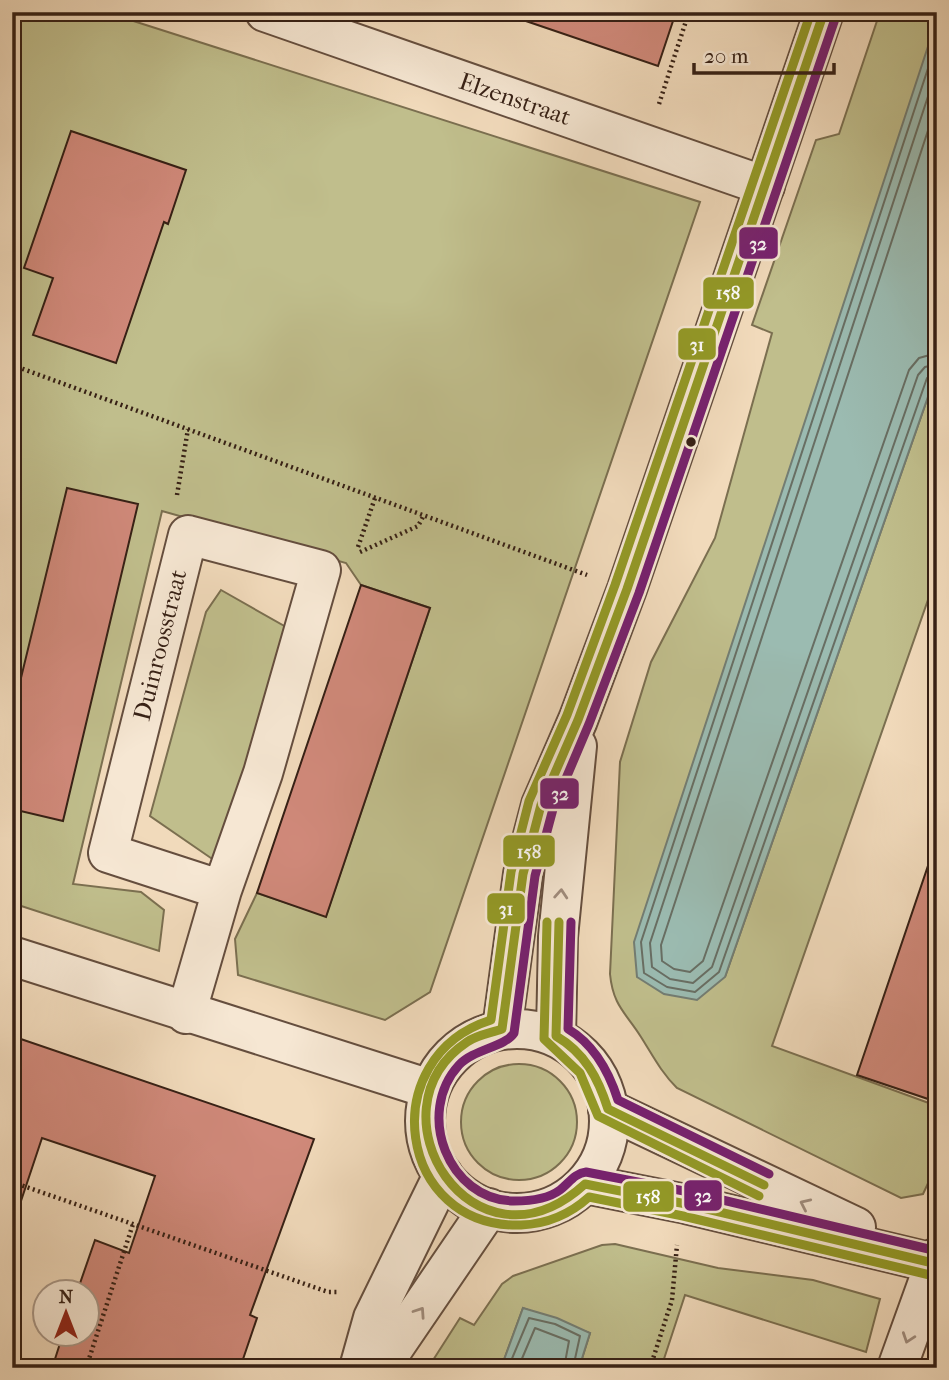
<svg xmlns="http://www.w3.org/2000/svg" width="949" height="1380" font-family="'IM FELL French Canon',serif">
  <style>
    .green { fill: #c0be8c; stroke: #7b6f50; stroke-width: 2 }
    .water { fill: #9bbbb1; stroke: #737d73; stroke-width: 2 }
    .lines { fill: none; stroke-linecap: round; stroke-linejoin: round }
    .shore { stroke: #686e63; stroke-width: 2 }
    .building { fill: #d0897a; stroke: #362015; stroke-width: 2 }
    .minor-casing { stroke: #654e3e; stroke-width: 42 }
    .path { stroke: #362015; stroke-width: 4.5; stroke-dasharray: 2 3.5; stroke-linecap: butt }
    .minor { stroke: #f6e7d3; stroke-width: 38 }
    .bus-1-casing { stroke: #f6e7d3; stroke-width: 14 }
    .bus-2-casing { stroke: #f6e7d3; stroke-width: 14 }
    .bus-3-casing { stroke: #f6e7d3; stroke-width: 14 }
    .bus-1 { stroke: #939926; stroke-width: 9 }
    .bus-2 { stroke: #939926; stroke-width: 9 }
    .bus-3 { stroke: #77216f; stroke-width: 9 }
    .oneway { stroke: #a08d7e }
    .bus-dot { fill: #362015; stroke: #f6e7d3; stroke-width: 2.5 }
    .labels { text-anchor: middle; dominant-baseline: central; stroke-width: 5; stroke-linejoin: round; paint-order: stroke }
    .street-label { font-size: 24px; fill: #362015; stroke: #f6e7d3 }
    .line-badge { stroke: #f6e7d3; stroke-width: 2.5 }
    .badge-label { font-size: 19px; text-anchor: middle; font-weight: bold; fill: #fff }
  </style>
  <rect width="100%" height="100%" fill="#f1dabb"/>
  <filter id="stains"><feTurbulence type="fractalNoise" baseFrequency=".00286" numOctaves="4"/><feColorMatrix values="0 0 0 0 .2 0 0 0 0 .09 0 0 0 0 .02 0 0 0 .5 -.17"/></filter>
  <radialGradient id="worn" r=".72"><stop offset=".6" stop-color="#630" stop-opacity="0"/><stop offset="1" stop-color="#630" stop-opacity=".3"/></radialGradient>
  <g class="green">
    <polygon points="12,12 95,12 124,18 700,202 430,992 385,1020 238,975 235,939 257,893 326,916 430,608 361,585 346,563 162,511 73,884 141,892 164,910 159,951 12,903"/>
    <path d="M 880,12 L 937,12 L 937,19 L 725,977 L 937,371 L 937,574 L 772,1046 L 937,1106 L 937,1164 L 923,1194 L 901,1198 L 677,1088 C 661,1072 653,1056 641,1037 C 626,1013 613,1006 610,974 L 620,762 L 651,662 L 715,538 L 772,333 L 752,325 L 816,140 L 839,134 Z"/>
    <polygon points="221,590 286,627 221,865 150,816 206,612"/>
    <circle cx="519" cy="1122" r="58"/>
    <polygon points="615,1244 718,1268 813,1280 880,1299 866,1352 685,1295 661,1368 579,1368 590,1333 523,1308 501,1368 428,1368 460,1318 474,1325 502,1284 513,1276 602,1245"/>
  </g>
  <g class="water">
    <polygon points="937,19 937,371 725,977 697,1000 664,994 637,977 634,942"/>
    <polygon points="523,1308 557,1318 590,1333 579,1368 501,1368"/>
  </g>
  <g class="lines">
    <g class="shore">
      <polyline points="937,41 641,942 644,973 667,987 695,992 719,972 927,378 937,372"/>
      <polyline points="937,69 650,943 652,967 670,979 693,983 712,967 918,375 925,367 937,364"/>
      <polyline points="937,103 661,945 662,961 674,969 690,972 703,961 909,370 919,358 937,353"/>
      <polyline points="508,1368 529,1318 555,1324 580,1336 573,1368"/>
      <polyline points="518,1368 535,1328 569,1341 564,1368"/>
    </g>
  </g>
  <g class="building">
    <polygon points="521,12 676,12 658,66 520,19"/>
    <polygon points="71,131 186,170 168,224 164,222 116,363 33,335 53,278 24,268"/>
    <polygon points="67,488 138,504 63,821 12,809 12,715"/>
    <polygon points="361,585 430,608 326,917 257,893"/>
    <polygon points="931,857 937,858 937,1102 857,1075"/>
    <polygon points="12,1036 314,1139 250,1315 257,1318 240,1368 82,1368 55,1359 63,1334 88,1334 88,1292 77,1292 95,1240 129,1253 155,1176 42,1138 19,1207 12,1206"/>
  </g>
  <g class="lines">
    <defs>
      <g id="minor">
        <polyline points="265,12 765,186"/>
        <polyline points="12,956 430,1089"/>
        <polyline points="186,1014 222,890 108,853 188,535 321,570 263,773 222,890"/>
        <polyline points="502,1029 523,874 541,805 578,720 627,589 824,12"/>
        <circle cx="517" cy="1121" r="92"/>
        <polyline points="556,1036 558,937 577,746"/>
        <polyline points="608,1109 856,1227"/>
        <polyline points="585,1184 686,1204 937,1264"/>
        <polyline points="359,1368 373,1318 443,1175"/>
        <polyline points="380,1368 489,1208"/>
        <polyline points="897,1368 937,1257"/>
      </g>
    </defs>
    <use href="#minor" class="minor-casing"/>
    <g class="path">
      <polyline points="659,104 686,21"/>
      <polyline points="12,365 587,575"/>
      <polyline points="177,495 188,429"/>
      <polyline points="358,547 375,498"/>
      <polyline points="360,552 418,526 424,515"/>
      <polyline points="12,1182 328,1292 339,1292"/>
      <polyline points="532,1218 540,1211"/>
      <polyline points="86,1368 133,1224"/>
      <polyline points="650,1368 672,1300 677,1245"/>
    </g>
    <use href="#minor" class="minor"/>
    <defs>
      <g id="bus-1">
        <path d="M 824,12 L 627,589 L 578,720 L 541,805 L 523,874 L 502,1029 C 491,1033 477,1035 467,1042 C 364,1111 474,1285 585,1184 L 686,1204 L 937,1264"/>
        <path d="M 559,922 L 556,1036 C 585,1053 598,1078 608,1109 L 764,1185"/>
      </g>
      <g id="bus-2">
        <path d="M 811,12 L 615,585 L 567,715 L 529,801 L 511,872 L 491,1020 C 374,1057 397,1229 521,1225 C 548,1224 569,1215 589,1197 L 683,1216 L 934,1276"/>
        <polyline points="547,922 544,1039 580,1073 598,1116 759,1196"/>
      </g>
      <g id="bus-3">
        <path d="M 836,16 L 639,593 L 589,724 L 553,809 L 535,876 L 514,1033 C 505,1047 474,1049 459,1065 C 415,1113 448,1200 514,1201 C 529,1201 548,1199 560,1190 C 569,1183 575,1173 586,1172 L 689,1192 L 937,1251"/>
        <path d="M 571,922 L 568,1029 C 595,1045 609,1072 618,1100 L 769,1174"/>
      </g>
    </defs>
    <use href="#bus-1" class="bus-1-casing"/>
    <use href="#bus-2" class="bus-2-casing"/>
    <use href="#bus-3" class="bus-3-casing"/>
    <use href="#bus-1" class="bus-1"/>
    <use href="#bus-2" class="bus-2"/>
    <use href="#bus-3" class="bus-3"/>
  </g>
  <defs><path id="oneway-chevron" d="M-2-3.5L2.5 0L-2 3.5" fill="none" stroke-width="1.6" stroke-linecap="round" stroke-linejoin="round" transform="scale(1.75)"/></defs>
  <g class="oneway">
    <use href="#oneway-chevron" transform="translate(561 894) rotate(-86)"/>
    <use href="#oneway-chevron" transform="translate(805 1204) rotate(-155)"/>
    <use href="#oneway-chevron" transform="translate(420 1312) rotate(-56)"/>
    <use href="#oneway-chevron" transform="translate(908 1338) rotate(109)"/>
  </g>
  <circle class="bus-dot" cx="691" cy="442" r="6"/>
  <g class="labels">
    <g class="street-label">
      <text transform="translate(515 99) rotate(19)">Elzenstraat</text>
      <text transform="translate(160 645) rotate(-76)">Duinroosstraat</text>
    </g>
  </g>
  <g class="line-badge">
    <rect x="738" y="226" width="41" height="34" rx="7" fill="#77216f"/>
    <rect x="702" y="276" width="53" height="34" rx="7" fill="#939926"/>
    <rect x="677" y="327" width="40" height="34" rx="7" fill="#939926"/>
    <rect x="539" y="777" width="41" height="33" rx="7" fill="#77216f"/>
    <rect x="502" y="834" width="54" height="34" rx="7" fill="#939926"/>
    <rect x="486" y="892" width="40" height="33" rx="7" fill="#939926"/>
    <rect x="683" y="1179" width="40" height="33" rx="7" fill="#77216f"/>
    <rect x="622" y="1180" width="53" height="33" rx="7" fill="#939926"/>
  </g>
  <g class="badge-label">
    <text x="758" y="250">32</text>
    <text x="728" y="299">158</text>
    <text x="697" y="351">31</text>
    <text x="560" y="800">32</text>
    <text x="529" y="858">158</text>
    <text x="506" y="915">31</text>
    <text x="703" y="1202">32</text>
    <text x="648" y="1203">158</text>
  </g>
  <rect width="949" height="1380" fill="none" stroke="#f1dabb" stroke-width="42"/>
  <rect x="14" y="14" width="921" height="1352" fill="none" stroke="#362015" stroke-width="3.5"/>
  <rect x="21" y="21" width="907" height="1338" fill="none" stroke="#362015" stroke-width="2"/>
  <g transform="translate(66 1313)"><circle r="33" fill="#f6e7d3" stroke="#a99787" stroke-width="2"/>
  <path d="M0-5L12 26L0 18L-12 26Z" fill="#8f2418"/>
  <text y="-10" font-size="19" font-weight="bold" text-anchor="middle" fill="#362015">N</text>
  </g>
  <path d="M694 63v10h140v-10" fill="none" stroke="#362015" stroke-width="3.5"/>
  <text x="704" y="63" font-size="21" fill="#362015" stroke="#f6e7d3" stroke-width="5" paint-order="stroke">20 m</text>
  <rect width="100%" height="100%" filter="url(#stains)"/>
  <rect width="100%" height="100%" fill="url(#worn)"/>
</svg>
